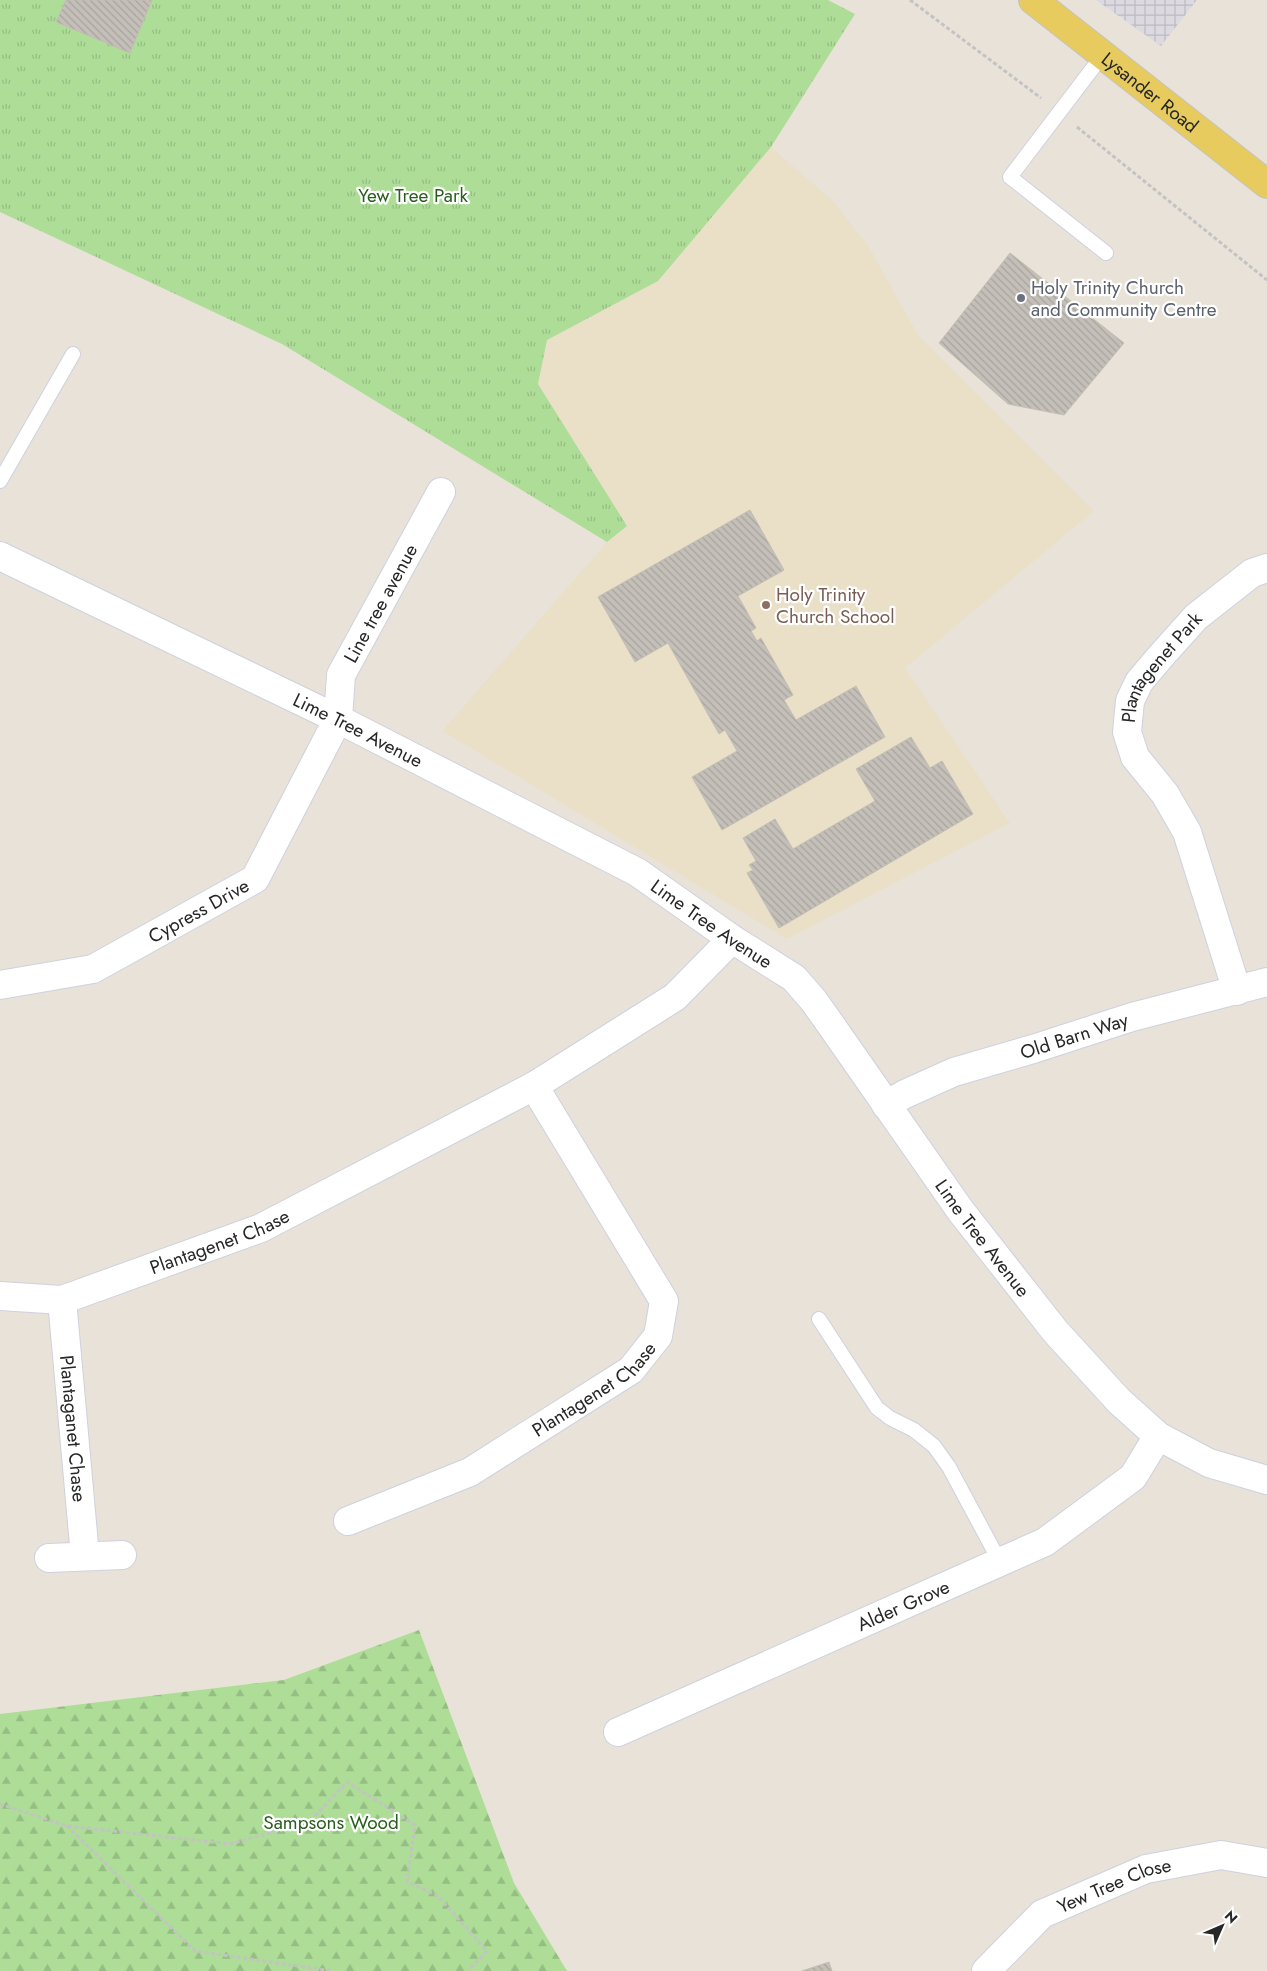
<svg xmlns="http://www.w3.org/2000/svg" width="1267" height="1971" font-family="Jost,sans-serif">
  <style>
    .industrial { fill: url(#industrial-grid) }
    .education { fill: #eae0c8 }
    .forest { fill: url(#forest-firs) }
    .park { fill: url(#park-tufts) }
    .building { fill: url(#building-back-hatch); stroke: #c4beb3 }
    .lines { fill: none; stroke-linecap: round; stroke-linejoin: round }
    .service-casing { stroke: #ced1df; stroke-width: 16 }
    .minor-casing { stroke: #ced1df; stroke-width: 30 }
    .primary-casing { stroke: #c3c3c3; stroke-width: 30 }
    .path { stroke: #c3c3c3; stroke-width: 3; stroke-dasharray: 4 2.5; stroke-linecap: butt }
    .service { stroke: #fff; stroke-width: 14 }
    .minor { stroke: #fff; stroke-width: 28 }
    .primary { stroke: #e8cb5e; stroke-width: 28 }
    .worship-dot { fill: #6b7280; stroke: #fff; stroke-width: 2 }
    .education-dot { fill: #8d6e63; stroke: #fff; stroke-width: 2 }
    .labels { text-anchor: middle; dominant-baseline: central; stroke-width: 4.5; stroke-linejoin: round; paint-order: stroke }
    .street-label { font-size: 19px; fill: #272727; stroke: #fff }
    .park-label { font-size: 19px; fill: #285e1c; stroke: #fff }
    .worship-label { font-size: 19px; fill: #5b616d; stroke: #fff; text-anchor: start }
    .education-label { font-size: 19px; fill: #785e54; stroke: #fff; text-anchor: start }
  </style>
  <defs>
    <pattern id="industrial-grid" width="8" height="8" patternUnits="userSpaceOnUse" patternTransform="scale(1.25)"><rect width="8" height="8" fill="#dcd9e1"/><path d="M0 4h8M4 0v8" fill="none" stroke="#bdbac1"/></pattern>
    <pattern id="forest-firs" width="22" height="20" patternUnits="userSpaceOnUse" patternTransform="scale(1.25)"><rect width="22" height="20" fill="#addd97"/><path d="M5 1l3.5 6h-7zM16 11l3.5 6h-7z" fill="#95be82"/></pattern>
    <pattern id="park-tufts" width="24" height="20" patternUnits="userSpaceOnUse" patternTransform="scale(1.25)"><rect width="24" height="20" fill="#addd97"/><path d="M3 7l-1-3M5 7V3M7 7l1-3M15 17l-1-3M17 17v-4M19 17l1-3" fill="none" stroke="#95be82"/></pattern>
    <pattern id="building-back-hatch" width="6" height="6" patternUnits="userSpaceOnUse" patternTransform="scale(1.25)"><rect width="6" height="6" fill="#c4bfb8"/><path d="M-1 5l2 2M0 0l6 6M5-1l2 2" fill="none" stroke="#a8a49e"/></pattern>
  </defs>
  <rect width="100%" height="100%" fill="#e9e2d8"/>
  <polygon class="industrial" points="1096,0 1197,0 1161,46"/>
  <polygon class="education" points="771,147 832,200 868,245 918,335 1094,511 905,668 1010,823 787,939 442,731 607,542 627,526 538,384 547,340 658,281"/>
  <polygon class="forest" points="419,1630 514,1883 567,1971 0,1971 0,1714 284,1680"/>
  <polygon class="park" points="0,0 828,0 855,14 771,147 658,281 547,340 538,384 627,526 607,542 282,344 0,212"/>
  <g class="building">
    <polygon points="66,0 152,0 130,53 56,22"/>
    <polygon points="1010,253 1124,343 1064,415 1008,404 939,343"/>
    <polygon points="750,510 784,570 738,596 756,628 751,631 757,641 761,638 793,695 784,700 796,720 856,686 885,737 722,830 692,777 737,751 725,730 719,734 668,643 635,662 598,597"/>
    <polygon points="911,737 930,768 942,761 973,814 779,928 747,873 753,870 749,865 756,861 743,838 775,819 793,849 875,801 856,769"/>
    <polygon points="829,1962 832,1971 802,1971"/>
  </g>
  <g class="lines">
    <defs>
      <g id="service">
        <polyline points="1102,56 1010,177 1106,253"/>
        <polyline points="0,481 73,354"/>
        <polyline points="819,1319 877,1408 890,1418 914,1430 934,1446 949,1467 1000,1562"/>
      </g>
      <g id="minor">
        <path id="s1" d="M 0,556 L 338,719 L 637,872 L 732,939 L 794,978 L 814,1001 L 833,1028 L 960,1210 L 1055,1331 L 1119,1401 L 1158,1436 L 1209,1463 L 1267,1480"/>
        <path id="s2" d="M 0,985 L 93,969 L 255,879 L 338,719 L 341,675 L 441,492"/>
        <path id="s3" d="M 1237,991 L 1187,832 L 1165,794 L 1135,757 L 1127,732 L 1130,701 L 1139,682 L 1161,656 L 1196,617 L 1252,573 L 1267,568"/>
        <path id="s4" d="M 886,1105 L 905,1094 L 954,1072 L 1033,1049 L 1132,1017 L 1267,982"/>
        <path id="s5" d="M 0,1296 L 62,1300 L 261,1228 L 534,1086 L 675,997 L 732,939"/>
        <path id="s6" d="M 62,1300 L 85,1556"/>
        <path id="s7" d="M 348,1521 L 470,1472 L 631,1370 L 658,1336 L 664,1301 L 534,1086"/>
        <polyline points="49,1558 122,1555"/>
        <path id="s8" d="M 618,1732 L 1045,1542 L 1133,1477 L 1158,1436"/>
        <path id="s9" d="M 986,1971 L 1042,1914 L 1146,1869 L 1221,1855 L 1267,1863"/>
      </g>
      <g id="primary">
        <path id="s10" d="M 1033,0 L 1267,184"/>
      </g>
    </defs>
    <use href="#service" class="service-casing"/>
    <use href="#minor" class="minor-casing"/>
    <use href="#primary" class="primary-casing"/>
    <g class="path">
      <polyline points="910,0 1041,98"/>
      <polyline points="1077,127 1267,280"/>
      <polyline points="0,1804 67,1826 230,1844 309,1822 347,1782 415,1825 407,1882 437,1895 487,1951 468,1971"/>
      <polyline points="67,1826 195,1951 332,1971"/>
    </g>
    <use href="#service" class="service"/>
    <use href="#minor" class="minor"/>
    <use href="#primary" class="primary"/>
  </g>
  <circle class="worship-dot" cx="1021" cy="298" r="5"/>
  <circle class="education-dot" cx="766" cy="605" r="5"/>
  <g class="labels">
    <g class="street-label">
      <text stroke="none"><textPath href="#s10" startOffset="149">Lysander Road</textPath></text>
      <text stroke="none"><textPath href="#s2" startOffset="586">Line tree avenue</textPath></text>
      <text stroke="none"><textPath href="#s3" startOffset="360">Plantagenet Park</textPath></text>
      <text stroke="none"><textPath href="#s1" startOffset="398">Lime Tree Avenue</textPath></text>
      <text stroke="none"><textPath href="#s2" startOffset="215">Cypress Drive</textPath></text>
      <text stroke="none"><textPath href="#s1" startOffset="802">Lime Tree Avenue</textPath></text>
      <text stroke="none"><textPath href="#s4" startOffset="201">Old Barn Way</textPath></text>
      <text stroke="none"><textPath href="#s1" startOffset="1222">Lime Tree Avenue</textPath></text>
      <text stroke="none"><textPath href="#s5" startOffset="230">Plantagenet Chase</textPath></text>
      <text stroke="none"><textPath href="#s7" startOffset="281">Plantagenet Chase</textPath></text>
      <text stroke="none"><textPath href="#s6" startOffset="129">Plantaganet Chase</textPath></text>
      <text stroke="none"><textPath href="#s8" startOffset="312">Alder Grove</textPath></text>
      <text stroke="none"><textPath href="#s9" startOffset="158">Yew Tree Close</textPath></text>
    </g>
    <g class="park-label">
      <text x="413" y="195">Yew Tree Park</text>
      <text x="331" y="1822">Sampsons Wood</text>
    </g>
    <g class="worship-label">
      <text x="1031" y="287">Holy Trinity Church<tspan x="1031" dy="22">and Community Centre</tspan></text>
    </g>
    <g class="education-label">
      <text x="776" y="594">Holy Trinity<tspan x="776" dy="22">Church School</tspan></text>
    </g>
  </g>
  <g transform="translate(1222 1926) rotate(45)" stroke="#ffffff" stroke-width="4" paint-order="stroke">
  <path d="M0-4L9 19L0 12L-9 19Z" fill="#272727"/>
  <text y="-8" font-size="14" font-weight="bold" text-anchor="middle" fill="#272727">N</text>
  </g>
</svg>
